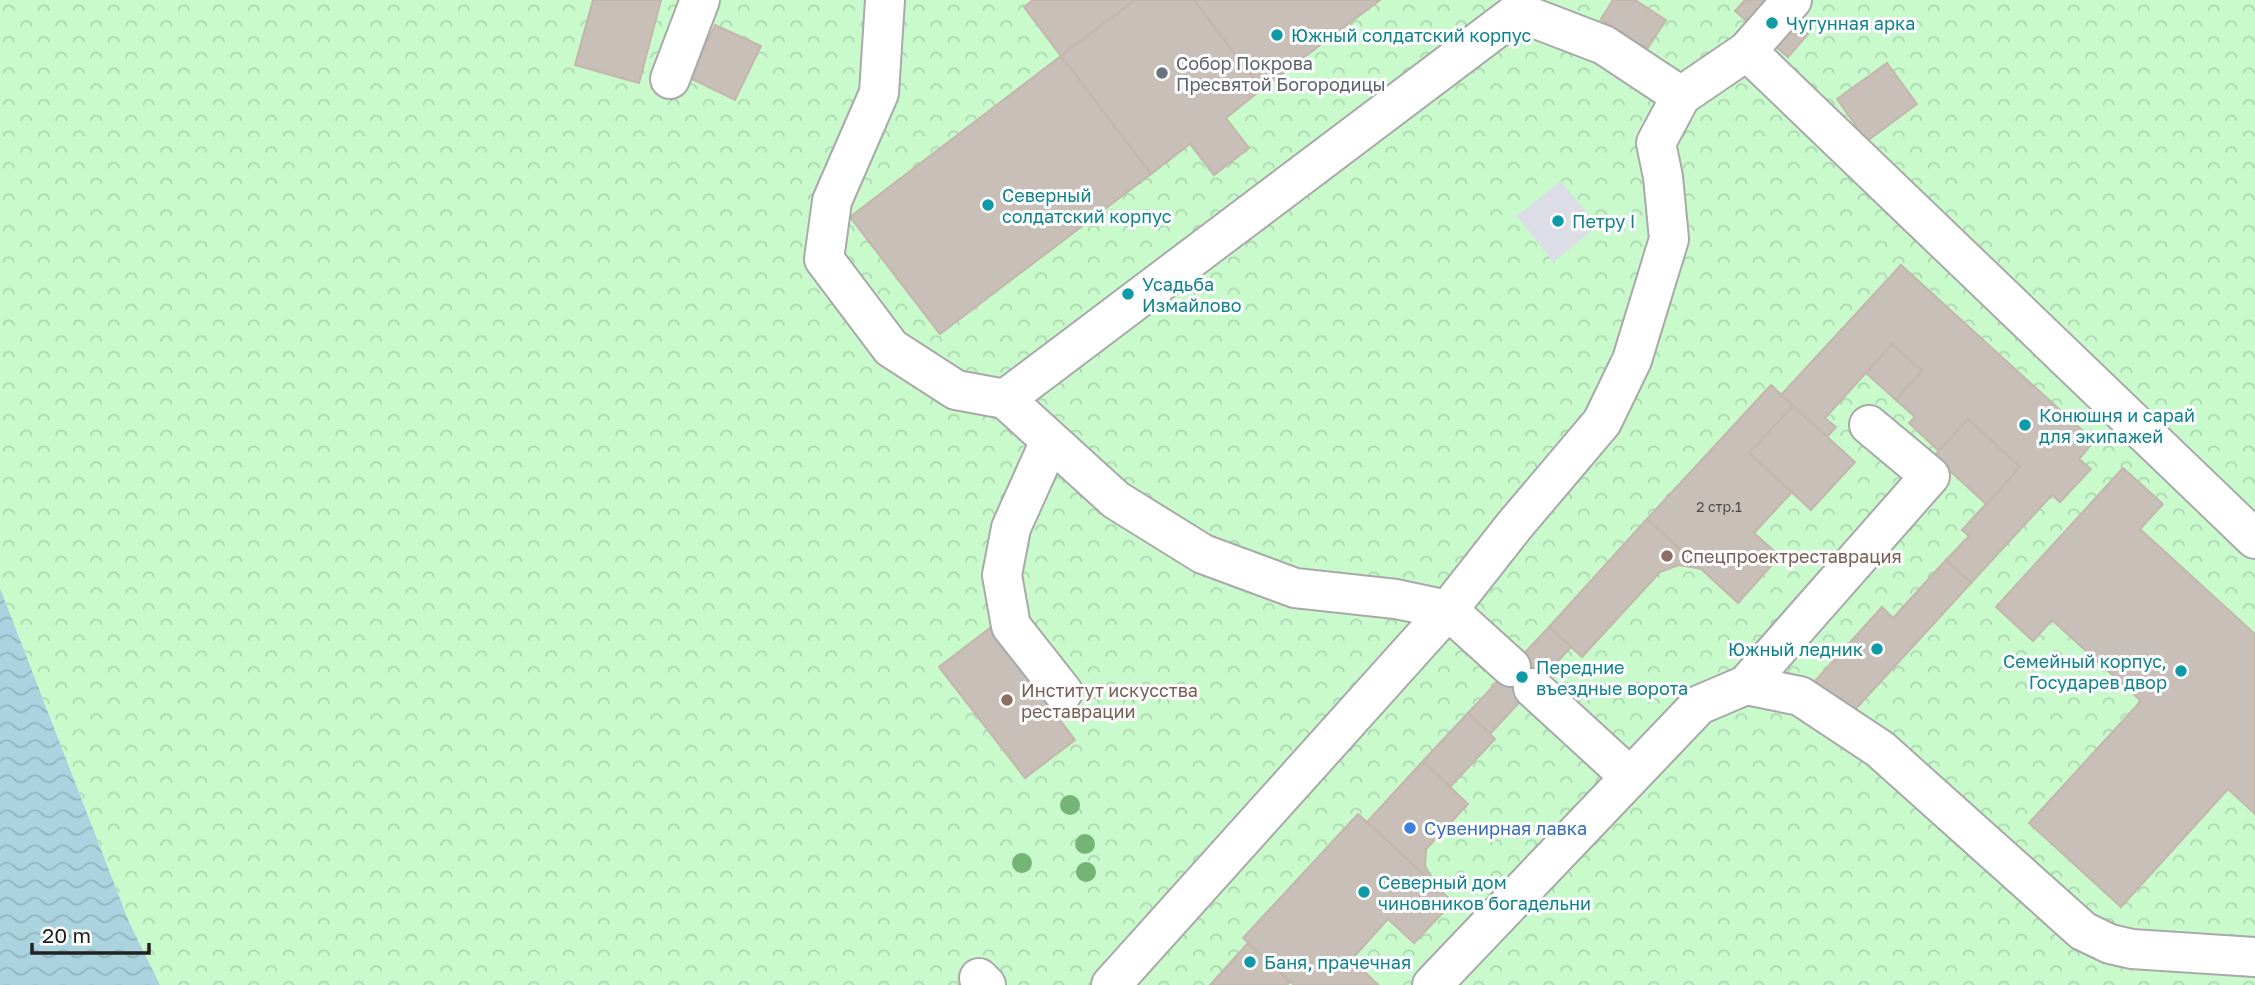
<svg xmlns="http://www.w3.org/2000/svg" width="2255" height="985" font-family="'Golos Text',sans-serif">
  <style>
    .park { fill: url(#park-crowns) }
    .plaza { fill: #dddde8 }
    .water { fill: url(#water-waves) }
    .building { fill: #c7bfb8; stroke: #c4b6ab; stroke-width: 2 }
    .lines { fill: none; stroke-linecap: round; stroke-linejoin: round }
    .minor-casing { stroke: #a9a9a9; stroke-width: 42 }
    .minor { stroke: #fff; stroke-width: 38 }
    .tree { fill: #74b475 }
    .culture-dot { fill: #0f9aa8; stroke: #fff; stroke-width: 2.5 }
    .worship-dot { fill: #6b7280; stroke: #fff; stroke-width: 2.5 }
    .education-dot { fill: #8d6e63; stroke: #fff; stroke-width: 2.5 }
    .shop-dot { fill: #3f7fe0; stroke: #fff; stroke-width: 2.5 }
    .labels { text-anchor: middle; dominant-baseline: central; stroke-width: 6; stroke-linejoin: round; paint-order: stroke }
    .number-label { font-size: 14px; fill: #4b4948 }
    .culture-label { font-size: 18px; fill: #0d838f; stroke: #fff; text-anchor: start }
    .worship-label { font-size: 18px; fill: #5b616d; stroke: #fff; text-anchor: start }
    .education-label { font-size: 18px; fill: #785e54; stroke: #fff; text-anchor: start }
    .shop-label { font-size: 18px; fill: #366cbe; stroke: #fff; text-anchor: start }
  </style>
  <defs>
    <pattern id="park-crowns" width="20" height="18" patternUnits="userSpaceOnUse" patternTransform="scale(1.75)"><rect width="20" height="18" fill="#c8facc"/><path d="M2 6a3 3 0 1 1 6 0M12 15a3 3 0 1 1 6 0" fill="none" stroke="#acd6af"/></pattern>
    <pattern id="water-waves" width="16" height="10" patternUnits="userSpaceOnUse" patternTransform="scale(1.75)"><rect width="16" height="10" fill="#aad3df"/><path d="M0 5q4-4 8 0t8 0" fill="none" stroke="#92b5bf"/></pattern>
  </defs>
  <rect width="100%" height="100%" fill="#f2efe9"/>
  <polygon class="park" points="0,0 2255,0 2255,985 160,985 129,922 0,588"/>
  <polygon class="plaza" points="1561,181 1598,226 1553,262 1517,216"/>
  <polygon class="water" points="0,588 129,922 160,985 0,985"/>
  <g class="building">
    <polygon points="593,0 661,0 639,83 575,65"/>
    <polygon points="1033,0 1135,0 1061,56 1024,7"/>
    <polygon points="1135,0 1194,0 1262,89 1226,118 1249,148 1214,175 1190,144 1151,174 1061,56"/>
    <polygon points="1194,0 1380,0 1262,89"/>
    <polygon points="1613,0 1635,0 1666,20 1647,49 1601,19"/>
    <polygon points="1745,0 1769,0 1808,34 1788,57 1735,11"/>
    <polygon points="715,25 761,46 735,100 690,78"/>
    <polygon points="1061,56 1151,174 940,334 850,217"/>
    <polygon points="1887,63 1917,104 1867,141 1837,99"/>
    <polygon points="1901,265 2094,441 2079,459 2091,469 2060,502 2052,495 1971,583 1946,560 1969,536 1962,530 2020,467 1968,419 1939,451 1909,423 1915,417 1896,400 1922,371 1892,344 1825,418 1836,427 1827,437 1781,395"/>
    <polygon points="1892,344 1922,371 1896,400 1866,373"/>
    <polygon points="1771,385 1793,406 1749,453 1792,492 1754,533 1780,556 1738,603 1647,519"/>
    <polygon points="1793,406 1855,462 1811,510 1749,453"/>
    <polygon points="1968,419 2020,467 1986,504 1934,456"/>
    <polygon points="2123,468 2163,504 2140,529 2255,634 2255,814 2228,789 2121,907 2029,823 2141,701 2052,620 2033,641 1996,607"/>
    <polygon points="1647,519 1701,569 1679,565 1660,572 1582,657 1549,627"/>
    <polygon points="1946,560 1971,583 1851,714 1815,681 1882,607 1893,618"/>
    <polygon points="1549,627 1571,647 1490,734 1468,713"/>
    <polygon points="990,628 1075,740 1025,778 939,667"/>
    <polygon points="1468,713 1495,739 1450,787 1423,761"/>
    <polygon points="1423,761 1468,804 1426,849 1425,865 1432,882 1367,822"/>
    <polygon points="1358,814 1453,902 1414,943 1388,919 1352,959 1378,985 1294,985 1243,938"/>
    <polygon points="1248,943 1290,982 1287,985 1210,985"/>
  </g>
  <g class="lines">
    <defs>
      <g id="minor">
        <polyline points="885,0 879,93 832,201 824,259 891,348 956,390 1005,399 1116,500 1203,554 1295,588 1396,599 1448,610 1511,667"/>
        <polyline points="1518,12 1604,45 1681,96"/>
        <polyline points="1747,51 2255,539"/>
        <polyline points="670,79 700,0"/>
        <polyline points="1005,399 1518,12"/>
        <polyline points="1050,441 1011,528 1002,575 1011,626 1063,692"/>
        <polyline points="1746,685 1930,476 1869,425"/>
        <polyline points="1533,688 1629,776"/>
        <polyline points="979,978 986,985"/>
        <polyline points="1111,985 1448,610 1514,526 1602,422 1632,360 1669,239 1663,177 1656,143 1681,96 1747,51 1792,0"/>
        <polyline points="1432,985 1699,705 1746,685 1800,696 1880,749 2083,931 2110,944 2132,949 2255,957"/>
      </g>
    </defs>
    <use href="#minor" class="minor-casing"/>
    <use href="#minor" class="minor"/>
  </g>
  <g class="tree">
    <circle cx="1070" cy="805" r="10"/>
    <circle cx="1085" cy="844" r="10"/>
    <circle cx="1022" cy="863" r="10"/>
    <circle cx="1086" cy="872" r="10"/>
  </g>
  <g class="culture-dot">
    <circle cx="1772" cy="23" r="7"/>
    <circle cx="1277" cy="35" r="7"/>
    <circle cx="988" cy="205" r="7"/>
    <circle cx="1558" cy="221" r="7"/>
    <circle cx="1128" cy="294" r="7"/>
    <circle cx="2025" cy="425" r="7"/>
    <circle cx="1877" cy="649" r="7"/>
    <circle cx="2181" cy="671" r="7"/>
    <circle cx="1522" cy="677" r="7"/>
    <circle cx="1364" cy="892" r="7"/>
    <circle cx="1250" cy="962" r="7"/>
  </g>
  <circle class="worship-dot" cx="1162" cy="73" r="7"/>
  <g class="education-dot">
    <circle cx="1667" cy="556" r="7"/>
    <circle cx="1007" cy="700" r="7"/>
  </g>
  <circle class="shop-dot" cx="1410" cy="828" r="7"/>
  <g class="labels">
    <g class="number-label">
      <text x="1719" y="506">2 стр.1</text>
    </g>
    <g class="culture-label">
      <text x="1786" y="23">Чугунная арка</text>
      <text x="1291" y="35">Южный солдатский корпус</text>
      <text x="1002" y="195">Северный<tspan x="1002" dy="21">солдатский корпус</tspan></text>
      <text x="1572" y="221">Петру I</text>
      <text x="1142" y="284">Усадьба<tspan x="1142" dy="21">Измайлово</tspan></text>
      <text x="2039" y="415">Конюшня и сарай<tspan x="2039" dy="21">для экипажей</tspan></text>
      <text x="1863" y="649" text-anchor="end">Южный ледник</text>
      <text x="2167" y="661" text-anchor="end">Семейный корпус,<tspan x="2167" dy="21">Государев двор</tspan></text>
      <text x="1536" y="667">Передние<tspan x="1536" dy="21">въездные ворота</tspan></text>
      <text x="1378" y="882">Северный дом<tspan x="1378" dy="21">чиновников богадельни</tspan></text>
      <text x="1264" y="962">Баня, прачечная</text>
    </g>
    <g class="worship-label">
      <text x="1176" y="63">Собор Покрова<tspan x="1176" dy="21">Пресвятой Богородицы</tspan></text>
    </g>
    <g class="education-label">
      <text x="1681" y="556">Спецпроектреставрация</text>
      <text x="1021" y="690">Институт искусства<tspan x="1021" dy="21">реставрации</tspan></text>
    </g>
    <g class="shop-label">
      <text x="1424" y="828">Сувенирная лавка</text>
    </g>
  </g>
  <path d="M32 943v10h117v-10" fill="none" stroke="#222222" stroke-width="3.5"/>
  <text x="42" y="943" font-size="21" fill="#222222" stroke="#ffffff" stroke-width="5" paint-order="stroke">20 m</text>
</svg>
